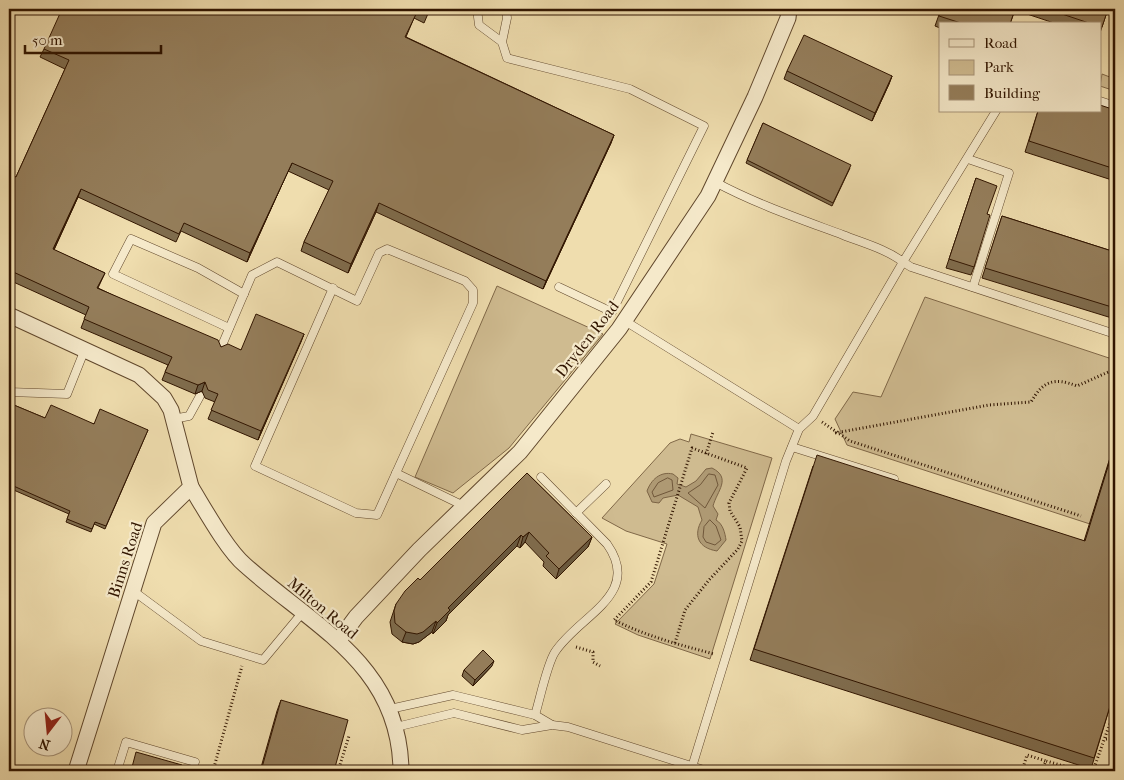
<svg xmlns="http://www.w3.org/2000/svg" width="1124" height="780" font-family="'IM FELL French Canon',serif">
  <style>
    .green { fill: #cfbb90; stroke: #806848 }
    .water { fill: #ae9973; stroke: #7c6445 }
    .lines { fill: none; stroke-linecap: round; stroke-linejoin: round }
    .shore { stroke: #70573a; stroke-width: 1 }
    .service-casing { stroke: #60472c; stroke-width: 9 }
    .minor-casing { stroke: #60472c; stroke-width: 17 }
    .path { stroke: #311500; stroke-width: 3; stroke-dasharray: 1 2.5; stroke-linecap: butt }
    .service { stroke: #f5e9ca; stroke-width: 8 }
    .minor { stroke: #f5e9ca; stroke-width: 15 }
    .wall { fill: #7f6c4d; stroke: #311500 }
    .shaded-wall { fill: #68583f; stroke: #311500 }
    .building { fill: #947d5a; stroke: #311500 }
    .labels { text-anchor: middle; dominant-baseline: central; stroke-width: 4.5; stroke-linejoin: round; paint-order: stroke }
    .street-label { font-size: 16px; fill: #311500; stroke: #f5e9ca }
  </style>
  <rect width="100%" height="100%" fill="#efddae"/>
  <filter id="stains"><feTurbulence type="fractalNoise" baseFrequency=".004" numOctaves="4"/><feColorMatrix values="0 0 0 0 .2 0 0 0 0 .09 0 0 0 0 .02 0 0 0 .5 -.17"/></filter>
  <radialGradient id="worn" r=".72"><stop offset=".6" stop-color="#630" stop-opacity="0"/><stop offset="1" stop-color="#630" stop-opacity=".3"/></radialGradient>
  <g class="green">
    <polygon points="1102,74 1115,79 1115,91 1100,86"/>
    <polygon points="497,286 603,334 509,448 453,493 415,477"/>
    <polygon points="925,297 1115,360 1115,441 1090,524 847,445 835,419 853,392 881,397"/>
    <polygon points="691,434 772,458 710,659 638,635 615,624 654,584 667,544 626,531 602,518 670,443 680,439 689,442"/>
  </g>
  <path class="water" d="M 712,468 C 732,478 717,491 713,506 L 718,514 L 716,520 C 723,524 725,533 726,540 L 717,551 C 698,548 693,535 702,520 L 698,507 L 678,495 L 663,498 L 659,503 L 652,502 L 647,491 C 651,480 660,471 673,474 L 678,478 L 677,484 L 686,487 L 696,481 L 706,469 Z"/>
  <g class="lines">
    <g class="shore">
      <polygon points="709,474 715,475 718,485 705,508 688,493 700,485"/>
      <polygon points="668,478 672,480 673,490 654,497 652,492 658,483"/>
      <polygon points="710,520 716,526 721,540 715,545 706,542 703,537 704,527"/>
    </g>
    <defs>
      <g id="service">
        <polyline points="477,9 479,25 502,42"/>
        <polyline points="506,9 507,18 502,42 507,58 630,89 704,126 612,312 559,287"/>
        <polyline points="1100,101 1115,106"/>
        <polyline points="968,159 1009,173 973,287"/>
        <path d="M 715,182 C 756,204 800,219 843,235 C 863,243 886,249 903,262 L 996,111"/>
        <polyline points="625,321 799,429"/>
        <polyline points="229,328 113,274 131,239 198,268 244,294"/>
        <polyline points="220,350 252,275 277,262 357,301 379,253 387,249 465,281 473,290 473,303 377,515 356,513 255,466 333,288"/>
        <polyline points="9,392 67,394 85,349"/>
        <polyline points="173,419 189,416 200,396"/>
        <polyline points="792,447 894,479"/>
        <polyline points="396,473 464,506"/>
        <polyline points="576,513 606,484"/>
        <polyline points="132,590 201,641 263,660 303,612"/>
        <polyline points="390,709 453,695 535,715 552,725"/>
        <path d="M 535,715 C 540,699 547,664 555,652 C 579,615 643,595 607,544 L 541,477"/>
        <polyline points="396,727 454,713 522,730 552,725 568,727 707,771"/>
        <polyline points="692,767 786,461 799,429 813,416 903,262 911,267 1115,334"/>
        <polyline points="117,771 126,742 195,762"/>
        <polyline points="1112,771 1115,767"/>
      </g>
      <g id="minor">
        <polyline points="9,315 139,375 164,398 171,410 191,487 154,523 76,771"/>
        <path d="M 191,487 C 204,508 227,550 245,565 C 314,627 400,665 401,771"/>
        <polyline points="339,640 356,617 419,550 520,452 619,329 708,196 755,97 788,18 789,9"/>
      </g>
    </defs>
    <use href="#service" class="service-casing"/>
    <use href="#minor" class="minor-casing"/>
    <g class="path">
      <polyline points="822,422 850,441 1081,516"/>
      <path d="M 835,433 L 989,405 L 1031,402 C 1043,381 1054,377 1077,386 L 1115,369"/>
      <polyline points="706,454 713,432"/>
      <path d="M 675,643 L 685,610 L 709,580 L 738,549 L 742,541 L 740,527 L 730,511 L 729,503 L 747,468 L 692,448 L 651,582 L 614,620 C 646,636 680,645 714,654"/>
      <polyline points="576,647 593,652 593,662 600,666"/>
      <polyline points="1106,739 1115,738"/>
      <polyline points="1043,767 1046,761 1082,771"/>
      <polyline points="213,771 242,666"/>
      <polyline points="338,771 349,736"/>
      <polyline points="1022,771 1027,755 1046,761"/>
      <polyline points="1038,771 1043,767 1045,771"/>
      <polyline points="1093,771 1115,709"/>
    </g>
    <use href="#service" class="service"/>
    <use href="#minor" class="minor"/>
  </g>
  <g class="wall">
    <polygon points="430,9 424,23 414,18 406,37 614,135 611,143 543,289 376,212 348,273 301,251 304,242 329,190 288,171 247,262 181,231 176,242 78,197 54,250 105,273 98,288 221,347 241,350 304,334 258,440 208,419 215,402 205,398 202,391 195,394 162,380 168,365 81,328 86,315 9,280 9,175 16,177 65,69 40,57 44,49"/>
    <polygon points="941,9 1108,9 1100,33 1100,24 1057,24 1015,10 1010,24 940,24 940,28 935,26"/>
    <polygon points="787,71 892,76 889,84 872,121 784,79"/>
    <polygon points="1115,110 1115,181 1025,152 1038,111 1100,111"/>
    <polygon points="763,123 850,168 832,206 746,163"/>
    <polygon points="976,178 987,214 974,267 971,275 946,268"/>
    <polygon points="1002,216 1115,252 1115,319 982,278"/>
    <polygon points="9,403 45,418 148,430 105,529 94,524 91,532 66,522 69,514 9,488"/>
    <polygon points="1115,442 1115,690 1091,769 750,660 813,466 1084,541"/>
    <polygon points="527,473 592,537 588,547 556,579 543,566 544,562 525,542 520,548 517,546 448,615 446,621 433,634 432,632 419,642 413,644 402,642 392,634 390,622 396,604"/>
    <polygon points="492,666 473,686 462,676 464,670"/>
    <polygon points="281,700 334,771 260,771 277,711"/>
  </g>
  <g class="shaded-wall">
    <polygon points="892,76 889,84 872,121 875,113"/>
    <polygon points="614,135 611,143 543,289 546,281"/>
    <polygon points="292,163 288,171 247,262 250,253"/>
    <polygon points="81,189 78,197 50,258 53,249"/>
    <polygon points="379,203 376,212 348,273 351,264"/>
    <polygon points="304,334 301,342 258,440 261,431"/>
    <polygon points="205,382 202,391 195,394 198,385"/>
    <polygon points="529,532 525,542 520,548 523,537"/>
    <polygon points="521,535 517,546 448,615 446,621 433,634 437,623 448,608"/>
    <polygon points="592,537 588,547 556,579 559,569"/>
    <polygon points="436,621 432,632 419,642 413,644 402,642 406,632"/>
    <polygon points="494,661 492,666 473,686 475,680"/>
  </g>
  <g class="building">
    <polygon points="62,9 429,9 427,14 418,10 405,37 614,135 546,281 379,203 351,264 304,242 333,181 292,163 250,253 184,223 179,234 81,189 53,249 105,273 97,288 218,340 221,347 228,344 241,350 256,314 304,334 261,431 211,410 218,394 208,390 205,382 198,385 165,372 172,357 84,319 89,307 9,270 9,175 16,177 69,60 44,49"/>
    <polygon points="941,9 1015,9 1010,24 964,24 939,16"/>
    <polygon points="1047,9 1108,9 1102,27 1100,27 1100,24 1092,24"/>
    <polygon points="804,35 892,76 875,113 787,71"/>
    <polygon points="1100,105 1115,110 1115,169 1029,141 1038,111 1100,111"/>
    <polygon points="763,123 851,165 833,203 747,160"/>
    <polygon points="976,178 997,186 987,214 990,215 974,267 949,259"/>
    <polygon points="1002,216 1115,252 1115,308 985,268"/>
    <polygon points="9,403 45,418 51,405 94,424 100,409 148,430 106,526 95,522 92,529 67,519 70,511 9,484"/>
    <polygon points="1115,444 1115,690 1094,758 754,649 817,455 1085,541"/>
    <polygon points="527,473 592,537 559,569 546,556 549,553 529,532 523,537 521,535 448,608 450,610 437,623 436,621 423,632 417,634 406,632 395,623 394,611 396,604 405,591 418,578 420,580"/>
    <polygon points="483,650 494,661 475,680 464,670"/>
    <polygon points="281,700 348,720 334,771 261,771"/>
    <polygon points="136,752 182,765 180,771 131,771"/>
  </g>
  <g class="labels">
    <g class="street-label">
      <text transform="translate(587 339) rotate(-52)">Dryden Road</text>
      <text transform="translate(125 560) rotate(-72)">Binns Road</text>
      <text transform="translate(323 608) rotate(40)">Milton Road</text>
    </g>
  </g>
  <rect width="1124" height="780" fill="none" stroke="#efddae" stroke-width="30"/>
  <rect x="10" y="10" width="1104" height="760" fill="none" stroke="#311500" stroke-width="2.5"/>
  <rect x="15" y="15" width="1094" height="750" fill="none" stroke="#311500"/>
  <rect x="939" y="22" width="162" height="90" fill="#f5e9ca" stroke="#a79479"/>
  <rect x="949" y="39" width="25" height="8" fill="#f5e9ca" stroke="#a79479"/>
  <text x="984" y="48" font-size="15" fill="#311500">Road</text>
  <rect x="949" y="60" width="25" height="15" fill="#cfbb90" stroke="#a79479"/>
  <text x="984" y="72" font-size="15" fill="#311500">Park</text>
  <rect x="949" y="85" width="25" height="15" fill="#947d5a" stroke="#a79479"/>
  <text x="984" y="98" font-size="15" fill="#311500">Building</text>
  <g transform="translate(48 732) rotate(196)"><circle r="24" fill="#f5e9ca" stroke="#a79479"/>
  <path d="M0-4L9 19L0 12L-9 19Z" fill="#8f2418"/>
  <text y="-8" font-size="14" font-weight="bold" text-anchor="middle" fill="#311500">N</text>
  </g>
  <path d="M25 45v8h136v-8" fill="none" stroke="#311500" stroke-width="2.5"/>
  <text x="32" y="45" font-size="15" fill="#311500" stroke="#f5e9ca" stroke-width="4" paint-order="stroke">50 m</text>
  <rect width="100%" height="100%" filter="url(#stains)"/>
  <rect width="100%" height="100%" fill="url(#worn)"/>
</svg>
